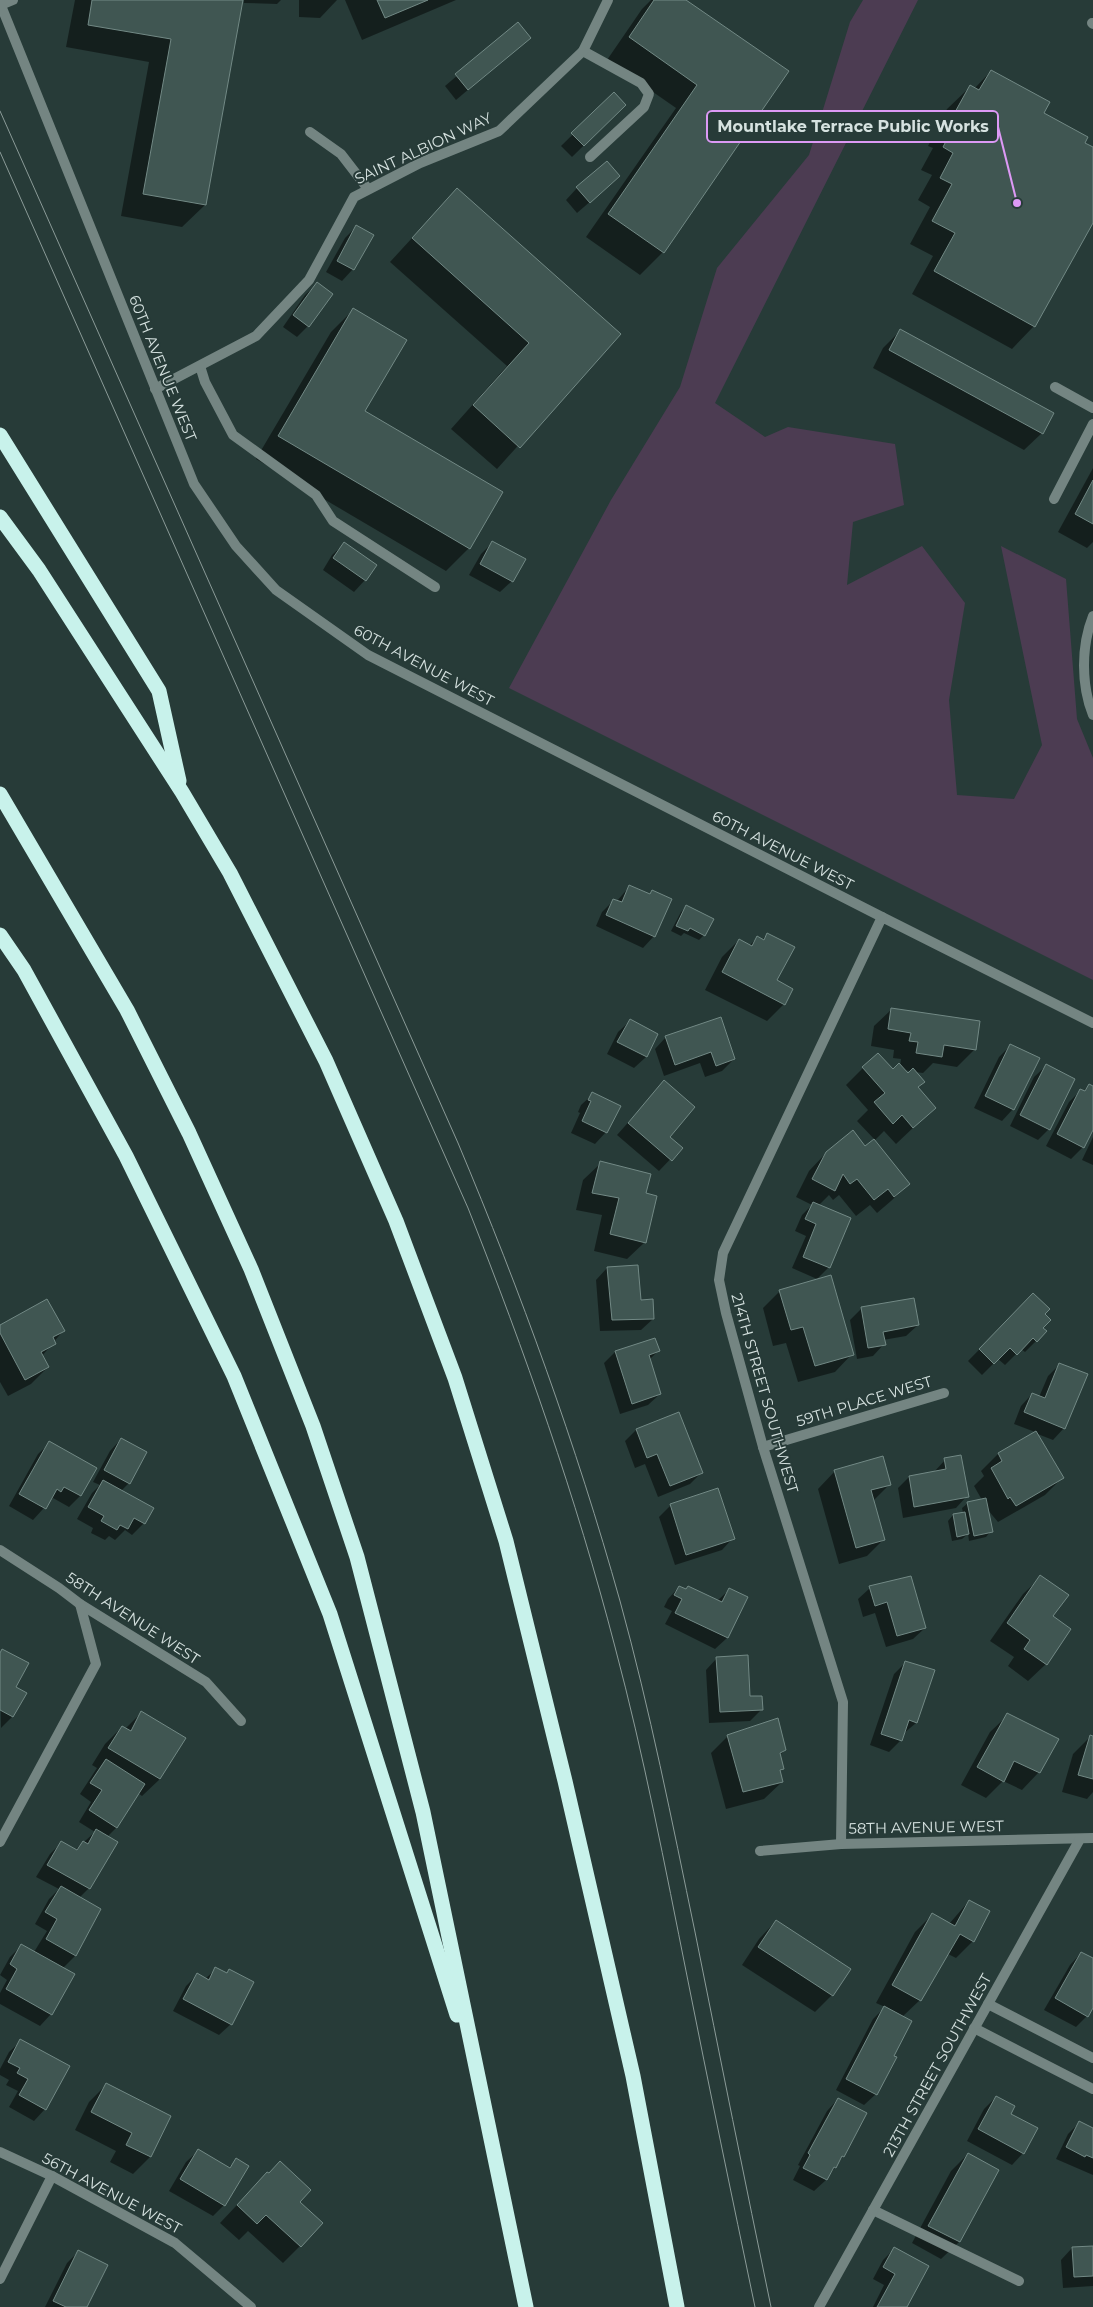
<svg xmlns="http://www.w3.org/2000/svg" width="1093" height="2307" font-family="Montserrat,sans-serif">
  <style>
    .green { fill: #4c3c52 }
    .shadow { fill: #0007; fill-rule: evenodd }
    .building { fill: #405652; stroke: #728985 }
    .lines { fill: none; stroke-linecap: round; stroke-linejoin: round }
    .service { stroke: #748582; stroke-width: 10 }
    .minor { stroke: #748582; stroke-width: 10 }
    .tertiary { stroke: #748582; stroke-width: 10 }
    .motorway { stroke: #c8f2eb; stroke-width: 15 }
    .tram { stroke: #8b9b98; stroke-width: 1 }
    .labels { text-anchor: middle; dominant-baseline: central; stroke-width: 4; stroke-linejoin: round; paint-order: stroke }
    .street-label { font-size: 15px; fill: #d6e2e0; stroke: #273b38 }
    .leader { fill: none; stroke: #dc99f5; stroke-width: 2 }
    .callout-dot { fill: #dc99f5; stroke: #273b38; stroke-width: 2 }
    .callout { fill: #273b38; stroke: #dc99f5; stroke-width: 2 }
    .callout-label { font-size: 16px; text-anchor: middle; font-weight: bold; fill: #d6e2e0 }
  </style>
  <rect width="100%" height="100%" fill="#273b38"/>
  <polygon class="green" points="863,0 918,0 715,403 765,437 788,427 895,444 904,505 853,522 847,585 922,546 965,603 949,700 957,795 1014,799 1042,745 1001,546 1066,579 1077,719 1093,758 1093,980 509,688 611,500 680,387 717,268 809,155 850,22"/>
  <g class="shadow">
    <polygon points="75,0 242,0 205,205 182,227 121,216 149,62 66,47"/>
    <polygon points="244,0 281,0 277,4 244,3"/>
    <polygon points="299,0 337,0 320,18 299,17"/>
    <polygon points="345,0 456,0 362,40"/>
    <polygon points="651,0 684,0 788,71 663,252 640,275 586,237 676,108 607,60 642,9"/>
    <polygon points="518,24 529,38 456,100 445,86"/>
    <polygon points="991,71 1042,113 1093,148 1093,220 1034,326 1012,349 912,294 933,256 910,244 930,207 918,200 932,175 921,170 933,148 928,146 947,109 970,87 974,89"/>
    <polygon points="614,94 625,105 572,157 561,146"/>
    <polygon points="607,187 577,213 566,200 577,188"/>
    <polygon points="457,189 619,334 497,469 451,429 507,366 390,262"/>
    <polygon points="356,227 353,269 342,281 326,272 345,238"/>
    <polygon points="317,284 308,326 297,337 283,327 305,295"/>
    <polygon points="353,310 363,411 469,548 446,571 256,459 331,332"/>
    <polygon points="900,331 1042,433 1024,450 873,368 883,348"/>
    <polygon points="1093,468 1093,542 1087,548 1058,532"/>
    <polygon points="493,542 512,581 500,592 469,575 481,554"/>
    <polygon points="344,544 365,580 354,592 323,570 332,555"/>
    <polygon points="630,886 649,895 652,891 654,936 643,948 596,926 602,912 614,900 616,902"/>
    <polygon points="686,907 704,935 699,940 684,933 681,936 671,931 681,912"/>
    <polygon points="768,934 776,981 784,1004 767,1021 705,990 722,957 739,940 749,946 757,938 762,940"/>
    <path d="M 892,1009 L 979,1022 L 974,1050 L 957,1067 L 933,1063 L 923,1073 L 915,1072 L 917,1088 L 934,1108 L 896,1144 L 884,1131 L 874,1141 L 909,1184 L 891,1201 L 877,1213 L 870,1205 L 856,1216 L 839,1195 L 833,1200 L 829,1195 L 818,1206 L 829,1267 L 817,1279 L 792,1268 L 806,1236 L 795,1231 L 802,1215 L 812,1205 L 796,1197 L 809,1171 L 826,1153 L 865,1147 L 875,1140 L 857,1121 L 868,1110 L 846,1085 L 863,1068 L 893,1071 L 900,1067 L 901,1059 L 893,1058 L 894,1050 L 871,1046 L 874,1026 ZM 903,1070 L 911,1071 L 907,1075 Z"/>
    <polygon points="630,1021 657,1035 646,1057 634,1068 607,1054 618,1032"/>
    <polygon points="666,1037 734,1059 722,1071 705,1077 700,1063 664,1076 655,1049"/>
    <polygon points="1011,1045 1013,1109 1002,1121 974,1108 999,1057"/>
    <polygon points="1046,1066 1049,1129 1038,1140 1010,1126 1034,1077"/>
    <polygon points="664,1082 668,1137 681,1148 659,1171 617,1135"/>
    <polygon points="1089,1086 1093,1088 1093,1127 1083,1147 1071,1159 1046,1146 1069,1102 1081,1090 1083,1091"/>
    <polygon points="593,1094 606,1132 595,1144 571,1133 580,1113 578,1112 581,1105"/>
    <polygon points="1093,1137 1093,1165 1082,1160"/>
    <polygon points="601,1163 645,1194 645,1242 627,1259 594,1251 602,1215 576,1210 583,1180"/>
    <polygon points="607,1268 639,1301 652,1300 653,1319 641,1330 600,1331 596,1280"/>
    <polygon points="780,1291 852,1354 835,1372 798,1382 786,1343 773,1346 763,1308"/>
    <polygon points="1033,1295 1043,1314 1042,1328 1036,1341 1025,1352 1021,1349 1005,1365 998,1359 982,1375 968,1361"/>
    <polygon points="862,1308 918,1325 906,1336 883,1340 884,1344 873,1356 857,1359 850,1320"/>
    <polygon points="0,1327 63,1331 42,1356 48,1367 31,1384 8,1396 0,1382"/>
    <polygon points="654,1340 658,1351 649,1360 660,1394 648,1405 620,1414 604,1363 615,1352"/>
    <polygon points="1060,1364 1064,1428 1053,1440 1035,1433 1062,1478 1045,1495 998,1522 987,1509 991,1531 986,1537 969,1541 968,1534 962,1539 952,1541 948,1521 953,1515 963,1513 962,1508 968,1503 982,1500 974,1486 984,1476 981,1471 998,1454 1035,1432 1014,1424 1021,1406 1032,1394 1039,1397 1048,1376"/>
    <polygon points="636,1430 702,1472 690,1484 658,1497 645,1464 635,1468 625,1441"/>
    <polygon points="121,1439 129,1483 121,1491 144,1523 132,1535 125,1530 115,1540 109,1536 105,1540 91,1533 93,1528 77,1519 92,1493 100,1485 93,1482 110,1451"/>
    <polygon points="50,1443 95,1469 80,1496 69,1507 53,1498 33,1520 9,1506 38,1454"/>
    <polygon points="945,1460 967,1496 956,1508 903,1518 898,1488 909,1477 934,1472"/>
    <polygon points="835,1471 890,1484 873,1501 884,1539 867,1556 839,1564 818,1489"/>
    <polygon points="717,1490 733,1538 722,1550 675,1565 659,1517 670,1506"/>
    <polygon points="1041,1577 1051,1617 1046,1664 1028,1681 1008,1666 1014,1657 990,1641 1023,1594"/>
    <polygon points="679,1587 717,1601 729,1590 746,1598 727,1638 715,1649 665,1624 672,1611 664,1607 668,1599"/>
    <polygon points="870,1588 925,1628 913,1639 886,1647 875,1613 863,1617 858,1599"/>
    <polygon points="2,1650 14,1688 12,1717 1,1728 0,1653"/>
    <polygon points="717,1658 749,1698 762,1709 750,1721 709,1723 706,1670"/>
    <polygon points="906,1662 934,1671 916,1723 903,1734 901,1740 889,1752 870,1745 894,1674"/>
    <polygon points="142,1712 160,1779 142,1796 138,1793 117,1827 107,1837 89,1888 79,1898 99,1910 75,1956 63,1968 51,2014 40,2026 0,2004 0,1993 7,1980 0,1975 10,1957 22,1945 34,1952 47,1931 35,1924 49,1899 59,1889 36,1877 50,1854 61,1843 75,1850 95,1832 79,1822 91,1802 80,1794 97,1768 92,1765 105,1744 122,1727 125,1729"/>
    <polygon points="1008,1715 1039,1772 1022,1790 1003,1781 986,1798 961,1785 990,1732"/>
    <polygon points="728,1736 785,1750 779,1756 783,1769 779,1772 782,1782 764,1799 726,1809 711,1753"/>
    <polygon points="1091,1736 1093,1737 1093,1792 1087,1799 1062,1792 1073,1754"/>
    <polygon points="969,1901 973,1941 956,1958 948,1954 920,2000 902,2017 876,2094 864,2105 836,2090 873,2019 885,2007 876,2003 915,1932 932,1915 949,1924"/>
    <polygon points="776,1921 832,1995 815,2012 742,1965 759,1939"/>
    <polygon points="1081,1953 1093,1960 1093,2005 1087,2016 1076,2027 1044,2010 1070,1965"/>
    <polygon points="216,1969 231,2024 219,2035 173,2011 186,1986 197,1975 205,1979"/>
    <polygon points="21,2041 45,2109 34,2121 9,2107 18,2091 6,2085 9,2080 0,2075 0,2069 9,2052"/>
    <polygon points="106,2085 150,2157 133,2174 110,2162 116,2151 75,2130 89,2102"/>
    <polygon points="996,2097 1010,2114 1023,2153 1012,2165 967,2141 984,2109"/>
    <polygon points="838,2099 843,2156 826,2180 814,2191 793,2180 800,2166 798,2165 827,2111"/>
    <polygon points="1080,2122 1093,2129 1093,2175 1056,2159 1068,2134"/>
    <polygon points="198,2151 228,2168 237,2160 224,2205 213,2216 169,2191 186,2162"/>
    <polygon points="968,2154 997,2170 959,2242 941,2259 912,2243 951,2171"/>
    <polygon points="267,2173 299,2202 300,2246 283,2263 248,2231 239,2240 220,2223"/>
    <polygon points="1093,2247 1093,2286 1063,2288 1061,2260 1072,2248"/>
    <polygon points="894,2249 906,2307 873,2307 884,2285 873,2279 883,2260"/>
    <polygon points="79,2251 86,2307 45,2307 67,2263"/>
  </g>
  <g class="building">
    <polygon points="92,0 243,0 206,205 143,194 171,39 88,25"/>
    <polygon points="377,0 428,0 385,18"/>
    <polygon points="654,0 686,0 789,71 664,253 608,214 697,85 629,37"/>
    <polygon points="518,22 531,38 468,90 455,74"/>
    <polygon points="991,70 1050,102 1044,113 1088,137 1085,143 1093,147 1093,223 1035,327 934,271 955,233 932,221 952,184 940,178 953,153 943,147 954,126 949,123 970,85 979,90"/>
    <polygon points="614,92 626,105 584,146 571,133"/>
    <polygon points="607,161 620,176 590,203 576,187"/>
    <polygon points="457,188 621,334 520,448 473,405 529,343 412,238"/>
    <polygon points="356,225 374,235 354,270 337,261"/>
    <polygon points="317,282 333,294 309,327 293,315"/>
    <polygon points="353,308 407,340 365,411 503,492 470,549 278,436"/>
    <polygon points="900,329 1054,413 1043,434 889,350"/>
    <polygon points="1093,480 1093,524 1075,514"/>
    <polygon points="492,541 526,559 513,582 480,564"/>
    <polygon points="344,542 377,565 366,581 333,558"/>
    <polygon points="629,885 650,894 652,890 672,899 655,937 606,915 613,899 622,902"/>
    <polygon points="686,905 714,919 705,936 690,928 688,931 676,926"/>
    <polygon points="767,933 795,947 777,980 793,989 785,1005 722,972 739,939 752,946 757,936 764,940"/>
    <polygon points="891,1008 980,1021 976,1050 944,1045 942,1057 916,1053 918,1042 909,1041 911,1033 888,1029"/>
    <polygon points="721,1017 735,1059 716,1066 711,1052 675,1065 665,1036"/>
    <polygon points="630,1019 658,1034 647,1057 617,1042"/>
    <polygon points="1010,1044 1040,1058 1014,1110 985,1096"/>
    <polygon points="878,1053 893,1069 899,1063 908,1073 913,1068 925,1082 918,1087 936,1108 913,1128 902,1115 893,1124 874,1102 885,1093 862,1067"/>
    <polygon points="1046,1064 1075,1079 1050,1130 1020,1115"/>
    <polygon points="664,1080 695,1107 670,1137 683,1148 672,1161 628,1123"/>
    <polygon points="1089,1084 1093,1086 1093,1130 1084,1148 1057,1134 1080,1089 1085,1091"/>
    <polygon points="592,1092 621,1106 607,1133 582,1121 591,1101 588,1100"/>
    <polygon points="853,1130 865,1146 874,1139 910,1184 894,1197 888,1189 874,1200 857,1179 850,1184 843,1174 835,1191 812,1179 826,1152"/>
    <polygon points="600,1161 651,1174 646,1193 657,1196 646,1243 610,1234 619,1198 592,1193"/>
    <polygon points="813,1202 851,1218 830,1268 803,1257 816,1224 805,1219"/>
    <polygon points="638,1265 641,1300 653,1299 654,1319 612,1320 607,1267"/>
    <polygon points="831,1275 854,1355 815,1366 803,1327 791,1330 779,1290"/>
    <polygon points="1033,1293 1050,1309 1045,1314 1051,1320 1043,1328 1047,1331 1037,1342 1033,1338 1017,1355 1010,1348 994,1364 979,1349"/>
    <polygon points="914,1298 919,1325 883,1332 886,1345 868,1348 861,1307"/>
    <polygon points="47,1299 65,1331 53,1337 56,1344 41,1352 49,1367 25,1380 0,1333 0,1325"/>
    <polygon points="655,1338 660,1351 649,1355 661,1394 632,1404 615,1351"/>
    <polygon points="1059,1363 1088,1374 1065,1429 1024,1412 1032,1393 1045,1398"/>
    <polygon points="679,1412 703,1473 670,1486 657,1454 647,1458 636,1429"/>
    <polygon points="1036,1431 1064,1478 1016,1506 1010,1497 1008,1499 991,1468 1002,1461 998,1453"/>
    <polygon points="121,1438 147,1452 130,1484 104,1470"/>
    <polygon points="49,1441 97,1468 81,1496 64,1487 61,1492 57,1489 46,1509 19,1494"/>
    <polygon points="961,1455 969,1497 914,1507 909,1476 946,1469 944,1458"/>
    <polygon points="883,1456 891,1485 871,1490 885,1540 856,1548 834,1470"/>
    <polygon points="103,1480 154,1508 145,1524 134,1518 128,1529 120,1525 117,1530 101,1521 104,1516 88,1507"/>
    <polygon points="718,1488 735,1539 686,1555 670,1504"/>
    <polygon points="986,1498 993,1532 974,1536 967,1502"/>
    <polygon points="965,1512 969,1534 957,1537 953,1514"/>
    <polygon points="1040,1575 1069,1595 1053,1616 1071,1629 1047,1665 1024,1649 1030,1640 1007,1623"/>
    <polygon points="911,1576 926,1628 897,1636 887,1602 875,1606 869,1586"/>
    <polygon points="679,1586 686,1589 688,1586 722,1602 729,1588 748,1597 728,1638 675,1613 682,1599 674,1595"/>
    <polygon points="2,1649 29,1663 16,1687 27,1693 13,1717 0,1710 0,1653"/>
    <polygon points="748,1655 750,1696 762,1696 763,1710 720,1712 716,1657"/>
    <polygon points="905,1661 935,1670 917,1723 909,1720 902,1741 881,1734"/>
    <polygon points="141,1711 186,1738 160,1779 108,1748 122,1726 131,1731"/>
    <polygon points="1007,1713 1059,1739 1040,1773 1014,1761 1004,1782 977,1767"/>
    <polygon points="778,1718 786,1750 780,1753 784,1769 780,1770 783,1782 743,1792 727,1735"/>
    <polygon points="1090,1735 1093,1736 1093,1779 1078,1775"/>
    <polygon points="106,1759 145,1784 117,1828 89,1810 102,1790 90,1783"/>
    <polygon points="96,1829 118,1842 90,1889 47,1865 61,1841 77,1850 83,1841 88,1844"/>
    <polygon points="61,1886 101,1909 76,1956 46,1939 57,1919 45,1912"/>
    <polygon points="969,1900 990,1911 974,1942 960,1934 921,2001 892,1985 932,1913 955,1926"/>
    <polygon points="776,1920 851,1969 833,1996 758,1947"/>
    <polygon points="21,1944 75,1974 52,2015 6,1989 17,1969 10,1964"/>
    <polygon points="1081,1952 1093,1958 1093,2008 1088,2017 1055,1998"/>
    <polygon points="215,1967 227,1973 229,1969 254,1982 232,2025 183,1999 197,1973 209,1980"/>
    <polygon points="884,2006 912,2021 894,2056 897,2057 877,2095 846,2079"/>
    <polygon points="20,2039 70,2066 46,2110 19,2095 28,2079 17,2073 20,2068 8,2062"/>
    <polygon points="106,2083 171,2116 151,2157 126,2145 132,2133 91,2112"/>
    <polygon points="996,2096 1015,2106 1011,2114 1038,2128 1024,2154 978,2129"/>
    <polygon points="838,2098 867,2113 844,2157 842,2156 836,2168 834,2167 827,2180 803,2168 810,2155 808,2153"/>
    <polygon points="1079,2121 1093,2128 1093,2158 1086,2155 1085,2157 1066,2147"/>
    <polygon points="198,2149 230,2168 236,2158 249,2166 225,2206 180,2179"/>
    <polygon points="968,2153 999,2170 960,2242 928,2226"/>
    <polygon points="280,2161 311,2190 300,2202 323,2223 301,2247 266,2215 257,2224 237,2205 267,2172 269,2173"/>
    <polygon points="1093,2246 1093,2276 1074,2277 1072,2247"/>
    <polygon points="894,2247 929,2266 907,2307 877,2307 895,2274 883,2267"/>
    <polygon points="78,2250 108,2265 87,2307 66,2307 53,2301"/>
  </g>
  <g class="lines">
    <g class="service">
      <polyline points="1,5 13,0"/>
      <polyline points="1092,23 1093,24"/>
      <polyline points="583,51 641,83 649,94 644,107 590,157"/>
      <polyline points="310,132 341,154 368,189"/>
      <polyline points="200,366 205,382 233,435 316,495 333,521 435,587"/>
      <polyline points="1055,387 1093,408"/>
      <polyline points="155,389 256,336 309,280 354,197 420,163 499,131 583,51 608,0"/>
      <polyline points="1054,499 1093,424"/>
      <path d="M 1093,616 C 1081,646 1081,685 1093,715"/>
    </g>
    <g class="minor">
      <polyline points="763,1447 944,1393"/>
      <polyline points="0,1550 59,1588 80,1604 206,1682 241,1721"/>
      <polyline points="0,1842 96,1664 80,1604"/>
      <polyline points="841,1844 843,1702 763,1447 726,1313 719,1280 723,1253 882,917 1093,1023"/>
      <polyline points="760,1851 841,1844 1093,1838"/>
      <polyline points="988,2004 1093,2058"/>
      <polyline points="974,2028 1093,2089"/>
      <polyline points="0,2152 52,2176 175,2243 251,2307"/>
      <polyline points="873,2210 1019,2281"/>
      <polyline points="0,2279 52,2176"/>
      <polyline points="819,2307 1080,1839"/>
    </g>
    <polyline class="tertiary" points="0,3 194,484 236,546 276,590 368,655 882,917"/>
    <g class="motorway">
      <polyline points="0,435 159,691 179,781"/>
      <polyline points="0,517 39,570 182,792 230,873 326,1061 396,1221 455,1378 506,1541 565,1781 633,2076 677,2307"/>
      <polyline points="0,794 127,1010 189,1133 251,1269 313,1426 357,1557 423,1812 526,2307"/>
      <polyline points="0,935 24,970 126,1156 234,1376 330,1614 457,2015"/>
    </g>
    <g class="tram">
      <path d="M 0,111 L 458,1143 C 521,1293 576,1444 620,1601 C 650,1710 672,1821 695,1932 C 720,2057 745,2182 771,2307"/>
      <path d="M 0,152 L 468,1208 C 525,1352 576,1497 615,1647 C 644,1756 665,1866 687,1976 C 709,2087 732,2197 755,2307"/>
    </g>
  </g>
  <g class="labels">
    <g class="street-label">
      <text transform="translate(423 148) rotate(-25)">SAINT ALBION WAY</text>
      <text transform="translate(163 368) rotate(68)">60TH AVENUE WEST</text>
      <text transform="translate(424 665) rotate(28)">60TH AVENUE WEST</text>
      <text transform="translate(783 850) rotate(27)">60TH AVENUE WEST</text>
      <text transform="translate(765 1393) rotate(74)">214TH STREET SOUTHWEST</text>
      <text transform="translate(864 1401) rotate(-17)">59TH PLACE WEST</text>
      <text transform="translate(133 1618) rotate(33)">58TH AVENUE WEST</text>
      <text transform="translate(926 1827) rotate(-1)">58TH AVENUE WEST</text>
      <text transform="translate(937 2065) rotate(-61)">213TH STREET SOUTHWEST</text>
      <text transform="translate(112 2193) rotate(28)">56TH AVENUE WEST</text>
    </g>
  </g>
  <path class="leader" d="M1017 203L998 127"/>
  <circle class="callout-dot" cx="1017" cy="203" r="5"/>
  <rect class="callout" x="707" y="111" width="291" height="31" rx="5"/>
  <g class="callout-label">
    <text x="853" y="132">Mountlake Terrace Public Works</text>
  </g>
</svg>
